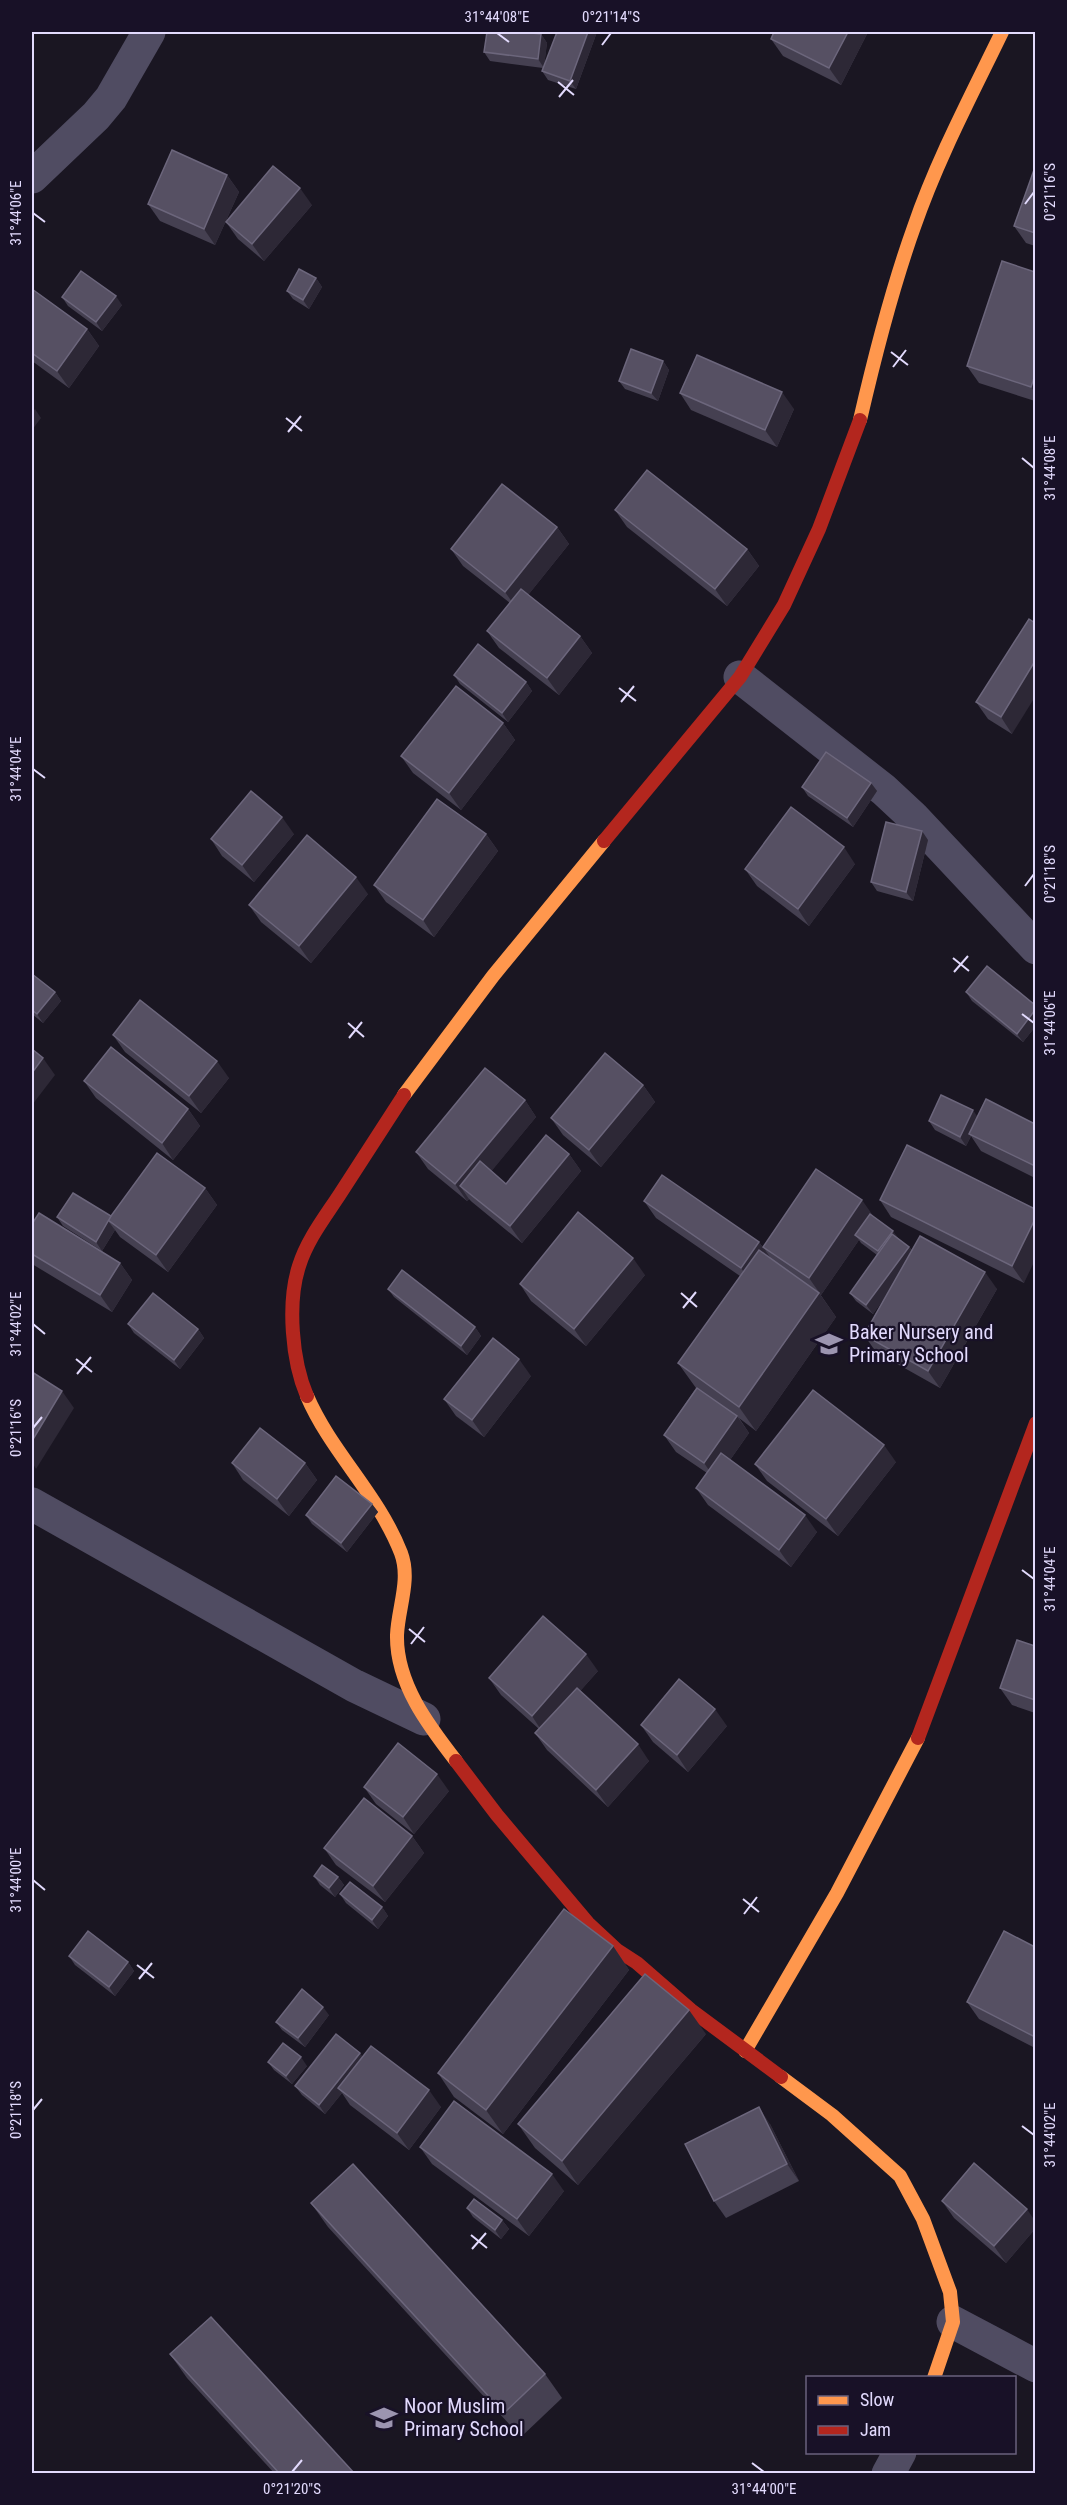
<svg xmlns="http://www.w3.org/2000/svg" width="1067" height="2505" font-family="'Roboto Condensed',sans-serif">
  <style>
    .lines { fill: none; stroke-linecap: round; stroke-linejoin: round }
    .street { stroke: #504c62; stroke-width: 33 }
    .slow { stroke: #ff974d; stroke-width: 14 }
    .jam { stroke: #b3261e; stroke-width: 14 }
    .wall { fill: #454051 }
    .shaded-wall { fill: #2d2836 }
    .building { fill: #565063; stroke: #6c667c; stroke-width: 1.5 }
    .ticks { fill: none; stroke: #e2dafd; stroke-width: 2 }
    .labels { text-anchor: middle; dominant-baseline: central; stroke-width: 4.5; stroke-linejoin: round; paint-order: stroke }
    .poi-label { font-size: 20px; fill: #e2dafd; stroke: #181127; text-anchor: start }
    .neatline { fill: none; stroke: #e2dafd; stroke-width: 2 }
    .ticks-label { font-size: 15px; text-anchor: middle; fill: #e2dafd }
  </style>
  <rect width="100%" height="100%" fill="#1a1622"/>
  <g class="lines">
    <g class="street">
      <polyline points="32,177 96,116 111,98 149,32"/>
      <polyline points="740,677 884,790 913,817 1036,948"/>
      <polyline points="32,1504 355,1686 424,1719"/>
      <polyline points="953,2322 1036,2366"/>
      <polyline points="888,2474 900,2452"/>
    </g>
    <g class="slow">
      <path d="M 860,420 C 875,355 891,291 914,227 C 937,160 971,96 1002,32"/>
      <polyline points="404,1095 493,976 604,841"/>
      <path d="M 307,1396 C 331,1452 378,1494 401,1553 C 411,1580 398,1608 397,1635 C 396,1683 428,1725 456,1761"/>
      <polyline points="745,2051 837,1893 918,1738"/>
      <polyline points="781,2077 832,2115 900,2176 923,2219 950,2292 953,2322 934,2378"/>
    </g>
    <g class="jam">
      <polyline points="604,841 740,677 784,605 819,529 860,420"/>
      <path d="M 307,1396 C 292,1361 287,1303 299,1266 C 307,1240 325,1217 340,1194 C 361,1161 383,1128 404,1095"/>
      <polyline points="918,1738 1036,1423"/>
      <polyline points="456,1761 497,1815 588,1923 617,1950 637,1963 691,2010 781,2077"/>
    </g>
  </g>
  <g class="wall">
    <polygon points="597,32 576,89 548,80 542,71 543,68 490,61 484,52 541,34 547,43 544,65"/>
    <polygon points="774,32 868,32 841,85 783,56 771,39"/>
    <polygon points="1035,167 1035,246 1026,243 1014,226"/>
    <polygon points="227,175 239,192 215,245 160,221 148,204"/>
    <polygon points="312,205 264,261 238,239 226,222"/>
    <polygon points="1035,272 1035,401 979,383 967,366"/>
    <polygon points="316,278 322,287 309,309 293,299 287,291"/>
    <polygon points="32,289 87,329 99,346 69,388 32,361"/>
    <polygon points="62,297 122,305 102,331 68,306"/>
    <polygon points="663,361 669,370 658,401 625,389 619,381"/>
    <polygon points="680,393 794,409 777,447 691,410"/>
    <polygon points="615,510 747,549 759,566 727,606 627,527"/>
    <polygon points="557,527 569,544 528,595 580,636 592,653 559,695 499,648 487,631 510,603 463,566 451,549"/>
    <polygon points="1029,619 1012,734 988,719 976,702"/>
    <polygon points="454,675 526,682 532,691 508,722 460,684"/>
    <polygon points="503,723 515,740 461,810 413,773 401,756"/>
    <polygon points="871,783 877,791 853,827 808,796 802,787"/>
    <polygon points="294,834 254,882 222,856 211,839"/>
    <polygon points="486,834 498,851 434,937 386,902 374,885"/>
    <polygon points="928,840 913,901 877,891 871,882"/>
    <polygon points="855,864 809,926 757,886 745,869"/>
    <polygon points="368,894 311,963 261,922 249,905"/>
    <polygon points="32,974 55,992 61,1001 43,1023 32,1014"/>
    <polygon points="966,992 1035,1005 1035,1027 1023,1042 972,1001"/>
    <polygon points="113,1035 229,1078 201,1113 125,1052"/>
    <polygon points="84,1081 188,1109 200,1126 173,1160 96,1098"/>
    <polygon points="643,1085 655,1102 601,1167 563,1135 551,1118"/>
    <polygon points="525,1100 536,1117 491,1171 506,1184 569,1154 581,1171 522,1243 472,1202 469,1199 467,1201 428,1169 416,1152"/>
    <polygon points="977,1117 1035,1124 1035,1178 981,1151 971,1136 966,1146 935,1130 929,1121"/>
    <polygon points="205,1188 217,1205 168,1272 120,1237 115,1230 102,1251 63,1226 57,1217 111,1216"/>
    <polygon points="880,1200 1035,1209 1024,1283 891,1217"/>
    <polygon points="644,1201 759,1242 772,1260 763,1247 874,1217 899,1240 909,1247 912,1250 997,1289 940,1388 876,1352 864,1335 886,1295 873,1314 856,1301 850,1293 877,1255 861,1243 859,1240 821,1295 820,1294 836,1317 756,1431 739,1418 749,1433 730,1460 817,1532 791,1567 708,1505 696,1488 707,1473 676,1452 664,1435 696,1388 678,1363 740,1276 656,1218"/>
    <polygon points="32,1224 120,1263 132,1280 112,1312 32,1264"/>
    <polygon points="645,1275 586,1346 531,1301 520,1284"/>
    <polygon points="388,1289 475,1327 481,1336 467,1355 394,1297"/>
    <polygon points="128,1324 198,1329 204,1338 180,1369 134,1333"/>
    <polygon points="531,1376 484,1437 456,1416 444,1399"/>
    <polygon points="896,1462 838,1536 767,1481 755,1464"/>
    <polygon points="232,1463 305,1463 317,1480 289,1516 243,1480"/>
    <polygon points="372,1504 378,1512 347,1552 312,1524 306,1515"/>
    <polygon points="1035,1646 1035,1713 1012,1705 1000,1688"/>
    <polygon points="598,1671 580,1691 649,1761 608,1807 547,1750 535,1733 539,1729 501,1695 489,1678"/>
    <polygon points="641,1725 727,1726 688,1772 653,1742"/>
    <polygon points="364,1787 449,1791 414,1834 376,1804"/>
    <polygon points="412,1836 424,1853 385,1902 336,1865 324,1848"/>
    <polygon points="314,1876 338,1877 344,1885 335,1897 320,1885"/>
    <polygon points="340,1894 382,1907 388,1916 378,1929 346,1903"/>
    <polygon points="613,1946 629,1970 503,2134 454,2097 438,2073"/>
    <polygon points="1035,1947 1035,2048 979,2019 967,2002"/>
    <polygon points="69,1956 128,1962 134,1971 115,1996 75,1965"/>
    <polygon points="329,2015 305,2047 282,2030 276,2022"/>
    <polygon points="706,2034 578,2185 535,2148 518,2124"/>
    <polygon points="360,2053 362,2057 441,2107 409,2150 350,2105 342,2093 325,2114 302,2095 295,2086"/>
    <polygon points="268,2062 307,2066 292,2084 274,2070"/>
    <polygon points="770,2124 799,2181 726,2218 714,2201"/>
    <polygon points="420,2147 564,2191 529,2236 432,2164"/>
    <polygon points="942,2201 1035,2221 1035,2229 1006,2263 954,2218"/>
    <polygon points="311,2203 545,2374 562,2398 521,2437 328,2227"/>
    <polygon points="467,2208 502,2220 509,2229 501,2239 473,2217"/>
    <polygon points="170,2354 355,2474 275,2474 187,2378"/>
  </g>
  <g class="shaded-wall">
    <polygon points="588,32 597,32 576,89 570,81"/>
    <polygon points="848,32 868,32 841,85 829,68"/>
    <polygon points="541,34 547,43 544,68 538,59"/>
    <polygon points="227,175 239,192 215,245 204,229"/>
    <polygon points="300,188 312,205 264,261 252,244"/>
    <polygon points="316,278 322,287 309,309 303,300"/>
    <polygon points="116,296 122,305 102,331 96,322"/>
    <polygon points="87,329 99,346 69,388 57,371"/>
    <polygon points="663,361 669,370 658,401 651,393"/>
    <polygon points="1035,375 1035,393 1031,387"/>
    <polygon points="782,392 794,409 777,447 765,430"/>
    <polygon points="35,409 41,418 32,430 32,413"/>
    <polygon points="557,527 569,544 517,609 505,592"/>
    <polygon points="747,549 759,566 727,606 715,589"/>
    <polygon points="580,636 592,653 559,695 547,678"/>
    <polygon points="1035,661 1035,697 1012,734 1001,717"/>
    <polygon points="526,682 532,691 508,722 502,713"/>
    <polygon points="503,723 515,740 461,810 449,793"/>
    <polygon points="871,783 877,791 853,827 847,818"/>
    <polygon points="282,817 294,834 254,882 242,865"/>
    <polygon points="922,831 928,840 913,901 906,892"/>
    <polygon points="486,834 498,851 434,937 423,920"/>
    <polygon points="844,847 855,864 809,926 798,909"/>
    <polygon points="356,877 368,894 311,963 299,946"/>
    <polygon points="55,992 61,1001 43,1023 37,1014"/>
    <polygon points="1035,1010 1035,1027 1023,1042 1017,1034"/>
    <polygon points="43,1058 55,1075 32,1105 32,1073"/>
    <polygon points="217,1061 229,1078 201,1113 189,1096"/>
    <polygon points="643,1085 655,1102 601,1167 589,1150"/>
    <polygon points="525,1100 536,1117 472,1195 460,1186 469,1199 467,1201 455,1184"/>
    <polygon points="188,1109 200,1126 173,1160 162,1143"/>
    <polygon points="973,1110 979,1119 969,1134 971,1136 966,1146 960,1137"/>
    <polygon points="569,1154 581,1171 522,1243 510,1226"/>
    <polygon points="205,1188 217,1205 168,1272 156,1255"/>
    <polygon points="862,1200 874,1217 855,1235 859,1240 821,1295 809,1278"/>
    <polygon points="1035,1219 1035,1260 1024,1283 1012,1266"/>
    <polygon points="108,1221 115,1230 102,1251 96,1242"/>
    <polygon points="893,1231 899,1239 884,1260 878,1251"/>
    <polygon points="759,1242 771,1259 753,1285 741,1268"/>
    <polygon points="909,1247 916,1256 873,1314 866,1305"/>
    <polygon points="633,1258 645,1275 586,1346 574,1329"/>
    <polygon points="120,1263 132,1280 112,1312 100,1295"/>
    <polygon points="985,1272 997,1289 940,1388 928,1371"/>
    <polygon points="819,1293 836,1317 756,1431 739,1407"/>
    <polygon points="475,1327 481,1336 467,1355 461,1346"/>
    <polygon points="198,1329 204,1338 180,1369 174,1360"/>
    <polygon points="519,1359 531,1376 484,1437 472,1420"/>
    <polygon points="62,1391 74,1408 36,1469 32,1462 32,1441"/>
    <polygon points="737,1416 749,1433 716,1480 704,1463"/>
    <polygon points="884,1445 896,1462 838,1536 826,1519"/>
    <polygon points="305,1463 317,1480 289,1516 277,1499"/>
    <polygon points="372,1504 378,1512 347,1552 341,1543"/>
    <polygon points="805,1515 817,1532 791,1567 779,1550"/>
    <polygon points="586,1654 598,1671 543,1733 532,1716"/>
    <polygon points="715,1709 727,1726 688,1772 677,1755"/>
    <polygon points="638,1744 649,1761 608,1807 596,1790"/>
    <polygon points="437,1774 449,1791 414,1834 403,1817"/>
    <polygon points="412,1836 424,1853 385,1902 373,1886"/>
    <polygon points="338,1877 344,1885 335,1897 329,1888"/>
    <polygon points="382,1907 388,1916 378,1929 372,1920"/>
    <polygon points="613,1946 629,1970 503,2134 486,2110"/>
    <polygon points="128,1962 134,1971 115,1996 109,1987"/>
    <polygon points="323,2007 329,2015 305,2047 298,2038"/>
    <polygon points="689,2010 706,2034 578,2185 562,2161"/>
    <polygon points="360,2053 366,2062 338,2088 342,2093 325,2114 319,2105"/>
    <polygon points="301,2057 307,2066 292,2084 286,2076"/>
    <polygon points="429,2090 441,2107 409,2150 397,2133"/>
    <polygon points="759,2107 770,2124 799,2181 787,2164"/>
    <polygon points="552,2174 564,2191 529,2236 517,2219"/>
    <polygon points="1027,2209 1035,2221 1035,2229 1006,2263 994,2246"/>
    <polygon points="502,2220 509,2229 501,2239 495,2230"/>
  </g>
  <g class="building">
    <polygon points="487,32 522,32 541,34 538,59 484,52"/>
    <polygon points="557,32 588,32 570,81 542,71"/>
    <polygon points="774,32 848,32 829,68 771,39"/>
    <polygon points="172,150 227,175 204,229 148,204"/>
    <polygon points="273,166 300,188 252,244 226,222"/>
    <polygon points="1035,167 1035,233 1014,226"/>
    <polygon points="1002,261 1035,272 1035,375 1031,387 967,366"/>
    <polygon points="299,269 316,278 303,300 287,291"/>
    <polygon points="81,271 116,296 96,322 62,297"/>
    <polygon points="32,289 87,329 57,371 32,353"/>
    <polygon points="631,349 663,361 651,393 619,381"/>
    <polygon points="697,355 782,392 765,430 680,393"/>
    <polygon points="647,470 747,549 715,589 615,510"/>
    <polygon points="502,484 557,527 505,592 451,549"/>
    <polygon points="521,589 580,636 547,678 487,631"/>
    <polygon points="1029,619 1035,623 1035,661 1001,717 976,702"/>
    <polygon points="478,644 526,682 502,713 454,675"/>
    <polygon points="456,686 503,723 449,793 401,756"/>
    <polygon points="826,752 871,783 847,818 802,787"/>
    <polygon points="251,791 282,817 242,865 211,839"/>
    <polygon points="437,799 486,834 423,920 374,885"/>
    <polygon points="791,807 844,847 798,909 745,869"/>
    <polygon points="886,822 922,831 906,892 871,882"/>
    <polygon points="307,835 356,877 299,946 249,905"/>
    <polygon points="987,966 1035,1005 1035,1010 1017,1034 966,992"/>
    <polygon points="32,974 55,992 37,1014 32,1010"/>
    <polygon points="140,1000 217,1061 189,1096 113,1035"/>
    <polygon points="111,1047 188,1109 162,1143 84,1081"/>
    <polygon points="32,1049 43,1058 32,1073"/>
    <polygon points="605,1053 643,1085 589,1150 551,1118"/>
    <polygon points="485,1068 525,1100 455,1184 416,1152"/>
    <polygon points="941,1095 973,1110 960,1137 929,1121"/>
    <polygon points="986,1099 1035,1124 1035,1166 969,1134"/>
    <polygon points="546,1135 569,1154 510,1226 460,1186 480,1161 506,1184"/>
    <polygon points="907,1145 1035,1209 1035,1219 1012,1266 880,1200"/>
    <polygon points="157,1153 205,1188 156,1255 108,1220"/>
    <polygon points="816,1169 862,1200 809,1278 763,1247"/>
    <polygon points="662,1175 759,1242 741,1268 644,1201"/>
    <polygon points="73,1193 111,1216 96,1242 57,1217"/>
    <polygon points="578,1212 633,1258 574,1329 520,1284"/>
    <polygon points="39,1213 120,1263 100,1295 32,1254 32,1224"/>
    <polygon points="870,1214 893,1231 878,1251 855,1235"/>
    <polygon points="892,1234 909,1247 866,1305 850,1293"/>
    <polygon points="920,1236 985,1272 928,1371 864,1335"/>
    <polygon points="759,1250 819,1293 739,1407 678,1363"/>
    <polygon points="402,1270 475,1327 461,1346 388,1289"/>
    <polygon points="153,1293 198,1329 174,1360 128,1324"/>
    <polygon points="493,1338 519,1359 472,1420 444,1399"/>
    <polygon points="32,1372 62,1391 32,1441"/>
    <polygon points="697,1388 737,1416 704,1463 664,1435"/>
    <polygon points="813,1390 884,1445 826,1519 755,1464"/>
    <polygon points="260,1428 305,1463 277,1499 232,1463"/>
    <polygon points="721,1453 805,1515 779,1550 696,1488"/>
    <polygon points="336,1476 372,1504 341,1543 306,1515"/>
    <polygon points="543,1616 586,1654 532,1716 489,1678"/>
    <polygon points="1017,1640 1035,1646 1035,1700 1000,1688"/>
    <polygon points="679,1679 715,1709 677,1755 641,1725"/>
    <polygon points="577,1688 638,1744 596,1790 535,1733"/>
    <polygon points="398,1743 437,1774 403,1817 364,1787"/>
    <polygon points="364,1798 412,1836 373,1886 324,1848"/>
    <polygon points="322,1865 338,1877 329,1888 314,1876"/>
    <polygon points="350,1882 382,1907 372,1920 340,1894"/>
    <polygon points="564,1909 613,1946 486,2110 438,2073"/>
    <polygon points="88,1931 128,1962 109,1987 69,1956"/>
    <polygon points="1004,1931 1035,1947 1035,2037 967,2002"/>
    <polygon points="645,1974 689,2010 562,2161 518,2124"/>
    <polygon points="302,1989 323,2007 298,2038 276,2022"/>
    <polygon points="336,2034 360,2053 319,2105 295,2086"/>
    <polygon points="283,2043 301,2057 286,2076 268,2062"/>
    <polygon points="371,2046 429,2090 397,2133 338,2088"/>
    <polygon points="454,2101 552,2174 517,2219 420,2147"/>
    <polygon points="759,2107 787,2164 714,2201 685,2144"/>
    <polygon points="974,2163 1027,2209 994,2246 942,2201"/>
    <polygon points="353,2164 545,2374 504,2413 311,2203"/>
    <polygon points="474,2199 502,2220 495,2230 467,2208"/>
    <polygon points="211,2317 355,2474 280,2474 170,2354"/>
  </g>
  <path class="ticks" d="M 497,33 L 509,42M 602,45 L 611,33M 558,82 L 574,95M 559,97 L 573,80M 1025,204 L 1034,192M 33,213 L 45,222M 891,352 L 908,365M 893,367 L 906,350M 286,418 L 302,431M 288,432 L 301,416M 1022,458 L 1034,468M 619,688 L 636,701M 621,702 L 634,686M 33,769 L 45,778M 1025,886 L 1034,874M 953,958 L 969,971M 954,972 L 968,956M 1022,1014 L 1034,1023M 348,1023 L 364,1037M 349,1038 L 362,1022M 681,1293 L 697,1307M 683,1308 L 696,1292M 33,1324 L 45,1334M 76,1359 L 92,1372M 77,1374 L 91,1357M 33,1428 L 42,1417M 1022,1570 L 1034,1579M 409,1629 L 425,1642M 411,1644 L 424,1627M 33,1880 L 45,1890M 743,1899 L 759,1912M 744,1914 L 757,1897M 137,1965 L 154,1978M 139,1979 L 152,1963M 33,2110 L 42,2099M 1022,2126 L 1034,2135M 471,2235 L 487,2248M 472,2249 L 486,2233M 752,2463 L 764,2472M 292,2472 L 302,2460"/>
  <defs>
    <symbol id="school-bare" viewBox="-9 -9 18 18"><path d="M0-5L7-2L0 1L-7-2ZM-4 1L0 2.5L4 1V4Q0 6-4 4Z" fill="#9c95b0" stroke="#181127" stroke-width="2.5" paint-order="stroke"/></symbol>
  </defs>
  <g fill-rule="evenodd">
    <use href="#school-bare" x="810" y="1325" width="38" height="38"/>
    <use href="#school-bare" x="365" y="2399" width="38" height="38"/>
  </g>
  <g class="labels">
    <g class="poi-label">
      <text x="849" y="1332">Baker Nursery and<tspan x="849" dy="23">Primary School</tspan></text>
      <text x="404" y="2406">Noor Muslim<tspan x="404" dy="23">Primary School</tspan></text>
    </g>
  </g>
  <rect width="1067" height="2505" fill="none" stroke="#181127" stroke-width="66"/>
  <rect x="806" y="2376" width="210" height="78" fill="#181127" stroke="#69617d" stroke-width="1.5"/>
  <rect x="818" y="2396" width="30" height="9" fill="#ff974d" stroke="#69617d" stroke-width="1.5"/>
  <text x="860" y="2406" font-size="18" fill="#e2dafd">Slow</text>
  <rect x="818" y="2426" width="30" height="9" fill="#b3261e" stroke="#69617d" stroke-width="1.5"/>
  <text x="860" y="2436" font-size="18" fill="#e2dafd">Jam</text>
  <rect x="33" y="33" width="1001" height="2439" class="neatline"/>
  <g class="ticks-label">
    <text x="497" y="22">31°44'08"E</text>
    <text x="611" y="22">0°21'14"S</text>
    <text transform="translate(1050 192) rotate(-90)" y="5">0°21'16"S</text>
    <text transform="translate(16 213) rotate(-90)" y="5">31°44'06"E</text>
    <text transform="translate(1050 468) rotate(-90)" y="5">31°44'08"E</text>
    <text transform="translate(16 769) rotate(-90)" y="5">31°44'04"E</text>
    <text transform="translate(1050 874) rotate(-90)" y="5">0°21'18"S</text>
    <text transform="translate(1050 1023) rotate(-90)" y="5">31°44'06"E</text>
    <text transform="translate(16 1324) rotate(-90)" y="5">31°44'02"E</text>
    <text transform="translate(16 1428) rotate(-90)" y="5">0°21'16"S</text>
    <text transform="translate(1050 1579) rotate(-90)" y="5">31°44'04"E</text>
    <text transform="translate(16 1880) rotate(-90)" y="5">31°44'00"E</text>
    <text transform="translate(16 2110) rotate(-90)" y="5">0°21'18"S</text>
    <text transform="translate(1050 2135) rotate(-90)" y="5">31°44'02"E</text>
    <text x="292" y="2494">0°21'20"S</text>
    <text x="764" y="2494">31°44'00"E</text>
  </g>
</svg>
